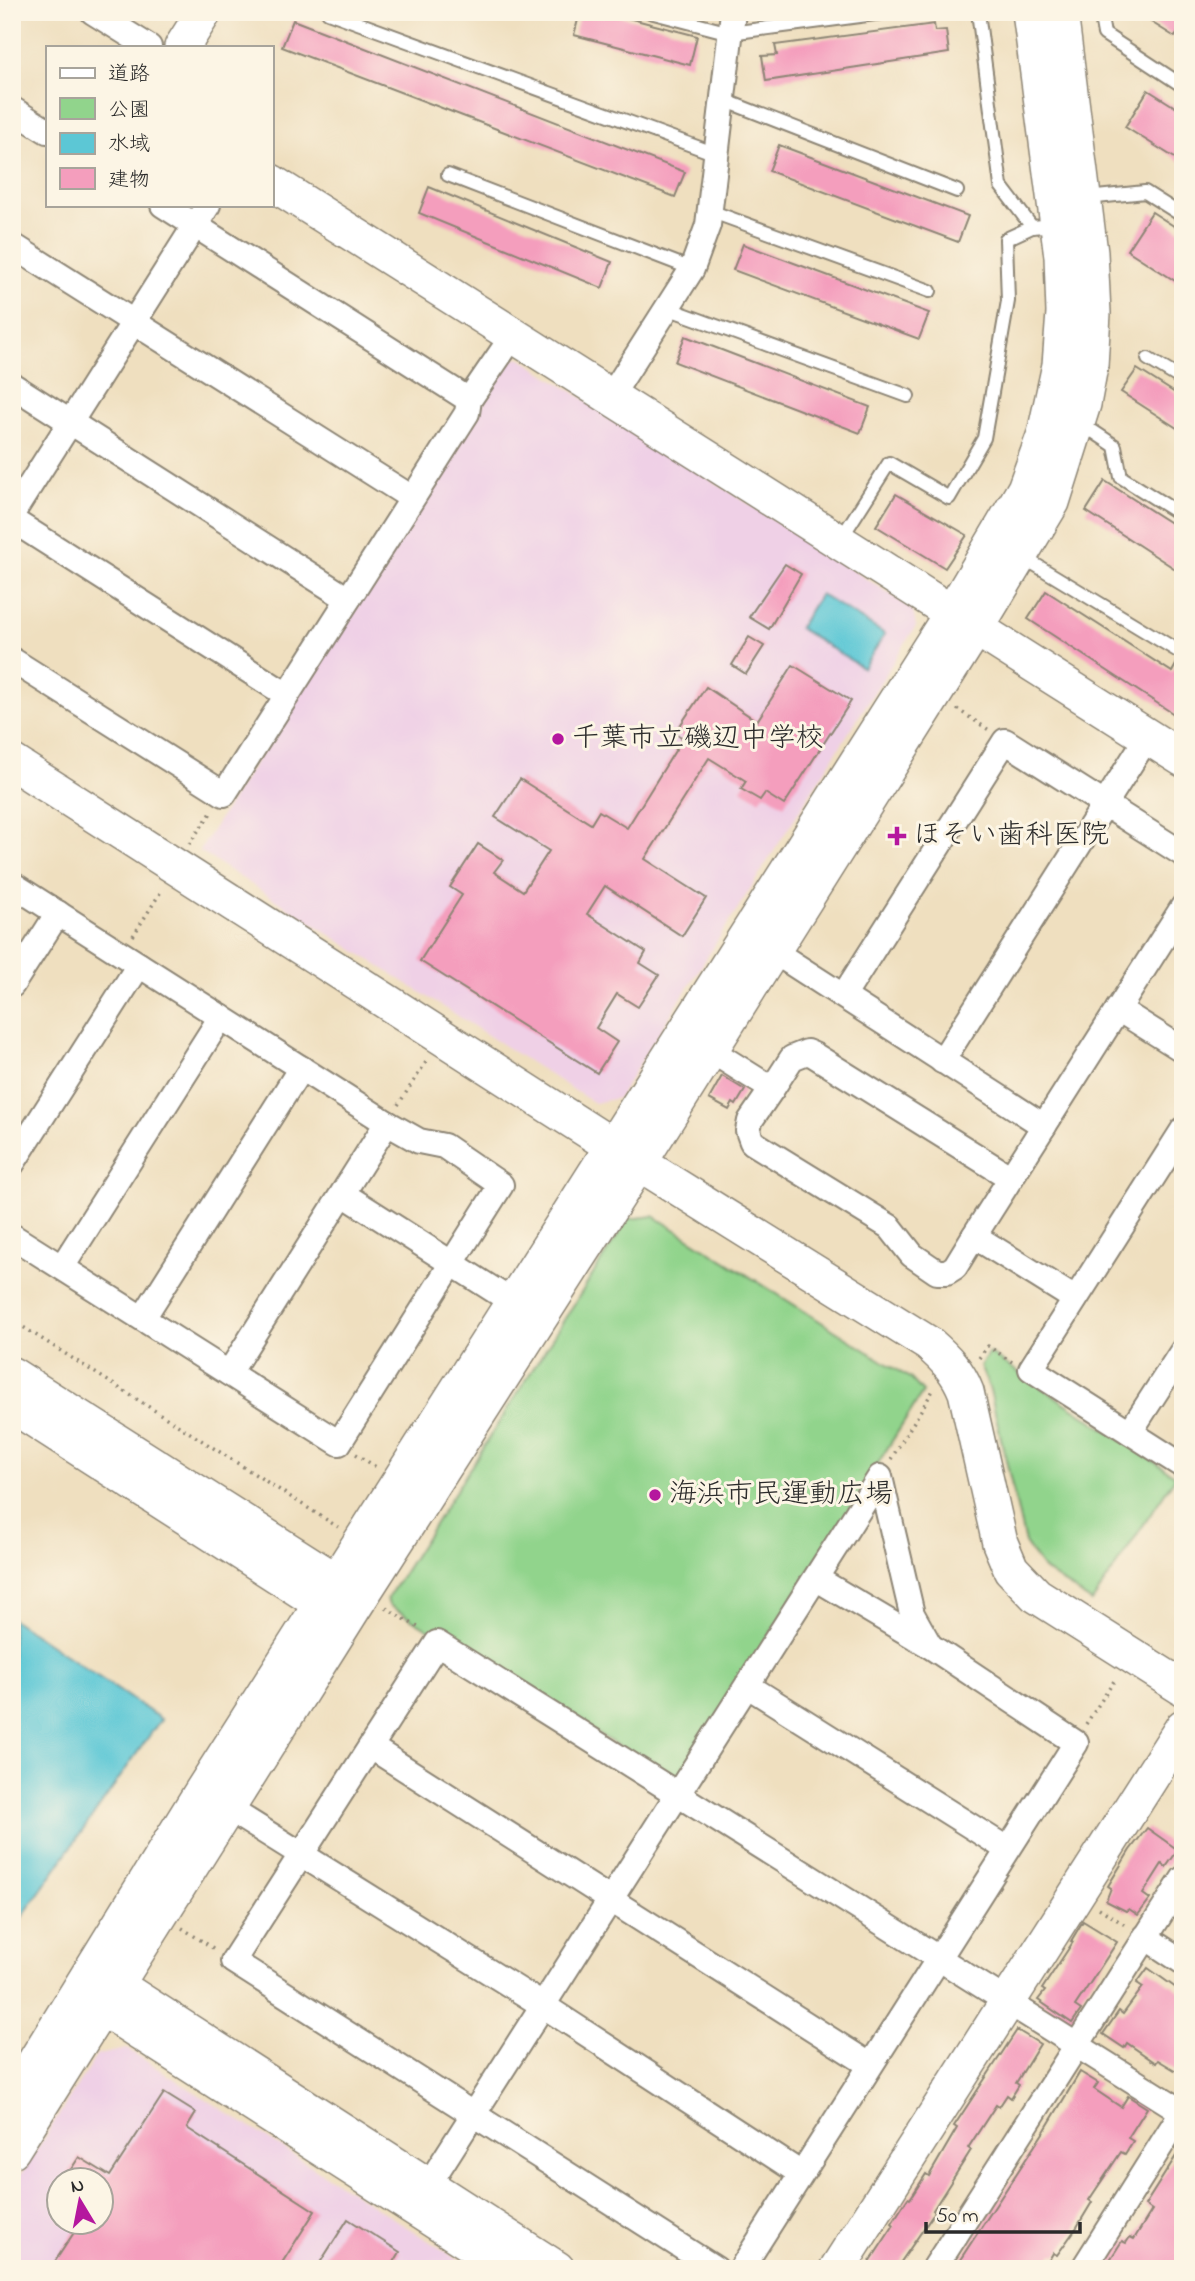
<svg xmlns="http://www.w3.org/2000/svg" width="1195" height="2281" font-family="'Indie Flower','Klee One',sans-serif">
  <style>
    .built { fill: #efd0e6; fill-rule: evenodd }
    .green { fill: #91d48c; stroke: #5e805c; stroke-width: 2 }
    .water { fill: #5cc7d5; stroke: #447980; stroke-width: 2 }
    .building { fill: #f49ebd }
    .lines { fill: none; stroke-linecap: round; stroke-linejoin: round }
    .lane-casing { stroke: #8d8575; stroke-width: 16 }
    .street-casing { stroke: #8d8575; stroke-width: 28 }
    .secondary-casing { stroke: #8d8575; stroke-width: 38 }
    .path { stroke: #8d8575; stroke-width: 3.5; stroke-dasharray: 2 5; stroke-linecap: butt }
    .lane { stroke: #fff; stroke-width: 12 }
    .street { stroke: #fff; stroke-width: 24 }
    .secondary { stroke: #fff; stroke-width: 35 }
    .poi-dot { fill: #b5179e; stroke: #fcf5e5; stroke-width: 2.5 }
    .labels { text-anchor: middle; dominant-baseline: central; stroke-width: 6; stroke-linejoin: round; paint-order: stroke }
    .poi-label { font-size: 28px; fill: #2b2b2b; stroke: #fcf5e5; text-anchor: start }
  </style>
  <rect width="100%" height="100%" fill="#fcf5e5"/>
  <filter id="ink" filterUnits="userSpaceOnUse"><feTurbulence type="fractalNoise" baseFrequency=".0143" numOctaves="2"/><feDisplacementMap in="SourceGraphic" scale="14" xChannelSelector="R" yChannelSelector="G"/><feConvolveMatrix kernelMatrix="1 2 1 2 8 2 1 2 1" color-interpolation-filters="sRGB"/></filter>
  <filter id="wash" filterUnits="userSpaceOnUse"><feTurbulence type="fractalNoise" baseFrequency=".00686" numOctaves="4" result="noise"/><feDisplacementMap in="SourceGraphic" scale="28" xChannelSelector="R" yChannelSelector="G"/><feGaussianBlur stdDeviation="1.57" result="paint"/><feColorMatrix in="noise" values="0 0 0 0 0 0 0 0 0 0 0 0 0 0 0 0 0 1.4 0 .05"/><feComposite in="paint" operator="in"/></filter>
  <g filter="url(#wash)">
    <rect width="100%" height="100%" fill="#efdfbf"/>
    <g class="built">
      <polygon points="520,358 912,608 916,626 618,1098 594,1103 199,851 511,360"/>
      <polygon points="1183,1780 1183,1813 1168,1803"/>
      <path d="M 127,2049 L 473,2269 L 12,2269 L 12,2188 L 97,2055 ZM 60,2180 L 102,2180 L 102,2222 L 60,2222 Z"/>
    </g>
    <g class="green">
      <polygon points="654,1216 897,1370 911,1379 923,1392 680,1776 670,1778 389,1605 387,1599 628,1219"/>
      <polygon points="989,1353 1176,1476 1092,1602 1043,1569 1025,1543 990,1390 980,1366"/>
    </g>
    <g class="water">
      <polygon points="820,594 885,634 863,668 799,628"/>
      <polygon points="12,1619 161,1719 12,1931"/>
    </g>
    <g id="blocks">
      <g class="building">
        <polygon points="580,12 605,12 697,36 690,65 574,35"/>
        <polygon points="1135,12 1183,12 1183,25 1175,37"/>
        <polygon points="293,20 685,172 675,197 282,47"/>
        <polygon points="934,24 935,31 946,30 949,53 766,81 762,56 777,55 775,45"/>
        <polygon points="1148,90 1183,112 1183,163 1125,127"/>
        <polygon points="779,145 968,216 958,242 769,171"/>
        <polygon points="429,187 612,262 602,288 419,213"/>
        <polygon points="1152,212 1183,232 1183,286 1127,250"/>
        <polygon points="743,244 929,313 919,339 733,270"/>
        <polygon points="685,336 870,407 860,433 675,362"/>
        <polygon points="1137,369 1183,398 1183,432 1121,392"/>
        <polygon points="1105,481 1183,531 1183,574 1086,511"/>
        <polygon points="896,494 967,535 945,568 876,526"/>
        <polygon points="785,564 801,574 769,629 749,617"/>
        <polygon points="1046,591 1172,672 1178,661 1183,663 1183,720 1028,619"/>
        <polygon points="749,637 764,646 746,674 732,665"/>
        <polygon points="793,665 851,701 784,805 765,793 760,800 741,789 746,781 709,758 645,859 706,898 682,936 605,886 587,914 646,952 640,963 659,975 638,1007 617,994 596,1028 617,1042 597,1073 420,961 462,895 450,887 478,844 503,860 494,872 523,891 549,851 495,817 520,779 591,824 599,811 627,828 683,738 675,733 706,687 757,721"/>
        <polygon points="722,1076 745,1090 736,1105 733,1103 729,1110 709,1099"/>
        <polygon points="1147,1828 1178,1850 1166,1867 1162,1864 1143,1894 1150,1899 1138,1915 1129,1909 1126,1911 1106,1901 1111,1888 1108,1886 1130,1850"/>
        <polygon points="1083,1921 1117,1942 1075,2006 1081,2010 1072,2023 1038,2000 1045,1991 1042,1989 1073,1942 1071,1941"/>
        <polygon points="1148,1968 1183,1993 1183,2075 1158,2060 1156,2063 1127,2043 1124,2048 1103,2034 1119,2011 1123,2014 1143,1987 1137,1983"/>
        <polygon points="1017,2030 1040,2044 1016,2083 1019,2085 1011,2098 1007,2095 999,2107 996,2105 968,2148 971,2150 961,2166 933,2210 935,2212 896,2269 865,2269 894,2225 892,2223 908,2198 910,2199 926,2174 929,2176 957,2128 954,2126"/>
        <polygon points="1080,2072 1098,2083 1094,2089 1121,2107 1128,2096 1147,2108 1128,2138 1133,2141 1125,2154 1121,2152 1089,2200 1092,2202 1077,2227 1057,2255 1053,2253 1044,2269 954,2269 1045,2130"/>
        <polygon points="164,2093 196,2113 187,2128 315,2211 278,2269 50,2269 81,2222 102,2222 102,2180 64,2180 79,2157 110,2176"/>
        <polygon points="1183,2145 1183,2269 1104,2269 1122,2241 1126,2243 1130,2237 1134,2239 1152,2210 1145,2205"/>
        <polygon points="348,2219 400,2252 390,2269 316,2269"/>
      </g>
    </g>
  </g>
  <g filter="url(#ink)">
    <use href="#blocks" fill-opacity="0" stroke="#8d8575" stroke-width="2"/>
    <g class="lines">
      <defs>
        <g id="lane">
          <polyline points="328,12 716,154"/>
          <polyline points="650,12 730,33 890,12"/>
          <polyline points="978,12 1001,186 1032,227"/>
          <polyline points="1100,12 1104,34 1183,86"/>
          <polyline points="723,96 734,104 957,191"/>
          <polyline points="448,175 692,269"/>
          <polyline points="1087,198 1145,192 1183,216"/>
          <polyline points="710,211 930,291"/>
          <polyline points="667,308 908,396"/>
          <polyline points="1148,359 1183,380"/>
          <polyline points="1077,429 1094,432 1115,446 1121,477 1183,516"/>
          <polyline points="840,540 889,463 949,498 984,438 1008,301 1006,239 1032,227 1055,225"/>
          <polyline points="1021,556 1183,654"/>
        </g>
        <g id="street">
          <polyline points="93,12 149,47"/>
          <polyline points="12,109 47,131"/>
          <polyline points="163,205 469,400"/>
          <polyline points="12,245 412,498"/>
          <polyline points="12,385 348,599"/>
          <polyline points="611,396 692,269 708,225 733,12"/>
          <polyline points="12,514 208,205"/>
          <polyline points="12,520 287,695"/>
          <polyline points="12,660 224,794 467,413 469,400 514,334"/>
          <polyline points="12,884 387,1123 419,1141 444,1146 501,1185 339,1443 12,1236"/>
          <polyline points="759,942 1044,1126"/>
          <polyline points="12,985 58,913"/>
          <polyline points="844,995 1005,741 1183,854"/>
          <polyline points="1118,1009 1183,1050"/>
          <polyline points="710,1050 772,1089 750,1121 748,1131 752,1142 890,1227 912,1255 937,1272 947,1272 955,1267 974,1236"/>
          <polyline points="942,1061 1148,736"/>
          <polyline points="772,1089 792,1058 807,1052 814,1055 1011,1178"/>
          <polyline points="1183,1130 1031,1369 1183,1466"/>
          <polyline points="12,1164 139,965"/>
          <polyline points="343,1194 525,1310"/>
          <polyline points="62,1267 221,1017"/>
          <polyline points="1075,1299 974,1236 1183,907"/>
          <polyline points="143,1318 301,1068"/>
          <polyline points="229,1373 387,1123"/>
          <polyline points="1130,1432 1183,1350"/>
          <polyline points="748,1686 1007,1849"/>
          <polyline points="371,1747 870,2065"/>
          <polyline points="227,1808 544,2006 800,2173"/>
          <polyline points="1145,1937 1183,1962"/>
          <polyline points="420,2198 880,1477 912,1614 930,1646"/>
          <polyline points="716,2269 233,1961 437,1643 1183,2112"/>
          <polyline points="741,2269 1076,1743 930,1646 817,1579"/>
          <polyline points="934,2269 1183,1879"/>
          <polyline points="1083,2269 1182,2112"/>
        </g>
        <g id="secondary">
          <polyline points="182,47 204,12"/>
          <polyline points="271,182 1183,759"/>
          <path d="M 12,762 L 639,1163 L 929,1344 C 945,1358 958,1371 966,1392 L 1000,1543 L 1011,1569 L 1036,1595 L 1183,1688"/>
          <polyline points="12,1375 336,1581 349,1599"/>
          <polyline points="12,1405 322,1604 344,1606"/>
          <polyline points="92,1982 116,1985 557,2269"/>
          <polyline points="89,1988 101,2007 510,2269"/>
          <polyline points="12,2099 201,1793 952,613 1025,489 1045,434 1060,365 1064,313 1062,256 1030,12"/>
          <polyline points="12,2150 354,1607 639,1163 976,628 1052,502 1083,404 1090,366 1093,313 1090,253 1060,12"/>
          <polyline points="837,2269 1183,1727"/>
        </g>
      </defs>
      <use href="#lane" class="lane-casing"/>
      <use href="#street" class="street-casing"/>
      <use href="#secondary" class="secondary-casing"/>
      <g class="path">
        <polyline points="957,709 989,730"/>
        <polyline points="189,844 211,813"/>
        <polyline points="133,936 162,890"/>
        <polyline points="398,1105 428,1059"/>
        <polyline points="12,1320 338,1527"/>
        <polyline points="979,1358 988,1346 1012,1362"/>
        <polyline points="356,1454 376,1467"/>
        <polyline points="891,1459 934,1389"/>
        <polyline points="386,1608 421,1629"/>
        <polyline points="1086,1724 1116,1678"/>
        <polyline points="1099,1908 1128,1927"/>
        <polyline points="182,1928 216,1950"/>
      </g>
      <use href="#lane" class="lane"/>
      <use href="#street" class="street"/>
      <use href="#secondary" class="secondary"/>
    </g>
  </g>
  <g class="poi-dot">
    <circle cx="558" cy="739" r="7"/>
    <path d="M893.5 825.5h7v7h7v7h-7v7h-7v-7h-7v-7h7z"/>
    <circle cx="655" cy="1495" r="7"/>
  </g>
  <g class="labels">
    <g class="poi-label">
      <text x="572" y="739">千葉市立磯辺中学校</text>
      <text x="913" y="836">ほそい歯科医院</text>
      <text x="669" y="1495">海浜市民運動広場</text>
    </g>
  </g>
  <rect width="1195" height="2281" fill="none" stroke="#fcf5e5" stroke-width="42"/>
  <rect x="46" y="46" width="228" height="161" fill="#fcf5e5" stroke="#a8a49b" stroke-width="2"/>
  <rect x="60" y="68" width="35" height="10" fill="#ffffff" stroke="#a8a49b" stroke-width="2"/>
  <text x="108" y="80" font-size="21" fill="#2b2b2b">道路</text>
  <rect x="60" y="98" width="35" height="21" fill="#91d48c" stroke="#a8a49b" stroke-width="2"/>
  <text x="108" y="116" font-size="21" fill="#2b2b2b">公園</text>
  <rect x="60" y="133" width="35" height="21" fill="#5cc7d5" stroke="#a8a49b" stroke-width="2"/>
  <text x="108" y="150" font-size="21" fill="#2b2b2b">水域</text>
  <rect x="60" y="168" width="35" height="21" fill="#f49ebd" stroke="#a8a49b" stroke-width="2"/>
  <text x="108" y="186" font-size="21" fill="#2b2b2b">建物</text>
  <g transform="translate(80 2201) rotate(350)"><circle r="33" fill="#fcf5e5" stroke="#a8a49b" stroke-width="2"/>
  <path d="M0-5L12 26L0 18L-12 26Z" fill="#b5179e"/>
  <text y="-10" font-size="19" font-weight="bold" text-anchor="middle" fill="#2b2b2b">N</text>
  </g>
  <path d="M926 2222v10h154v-10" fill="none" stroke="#2b2b2b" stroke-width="3.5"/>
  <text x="936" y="2222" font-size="21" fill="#2b2b2b" stroke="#fcf5e5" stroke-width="5" paint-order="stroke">50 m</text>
</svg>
